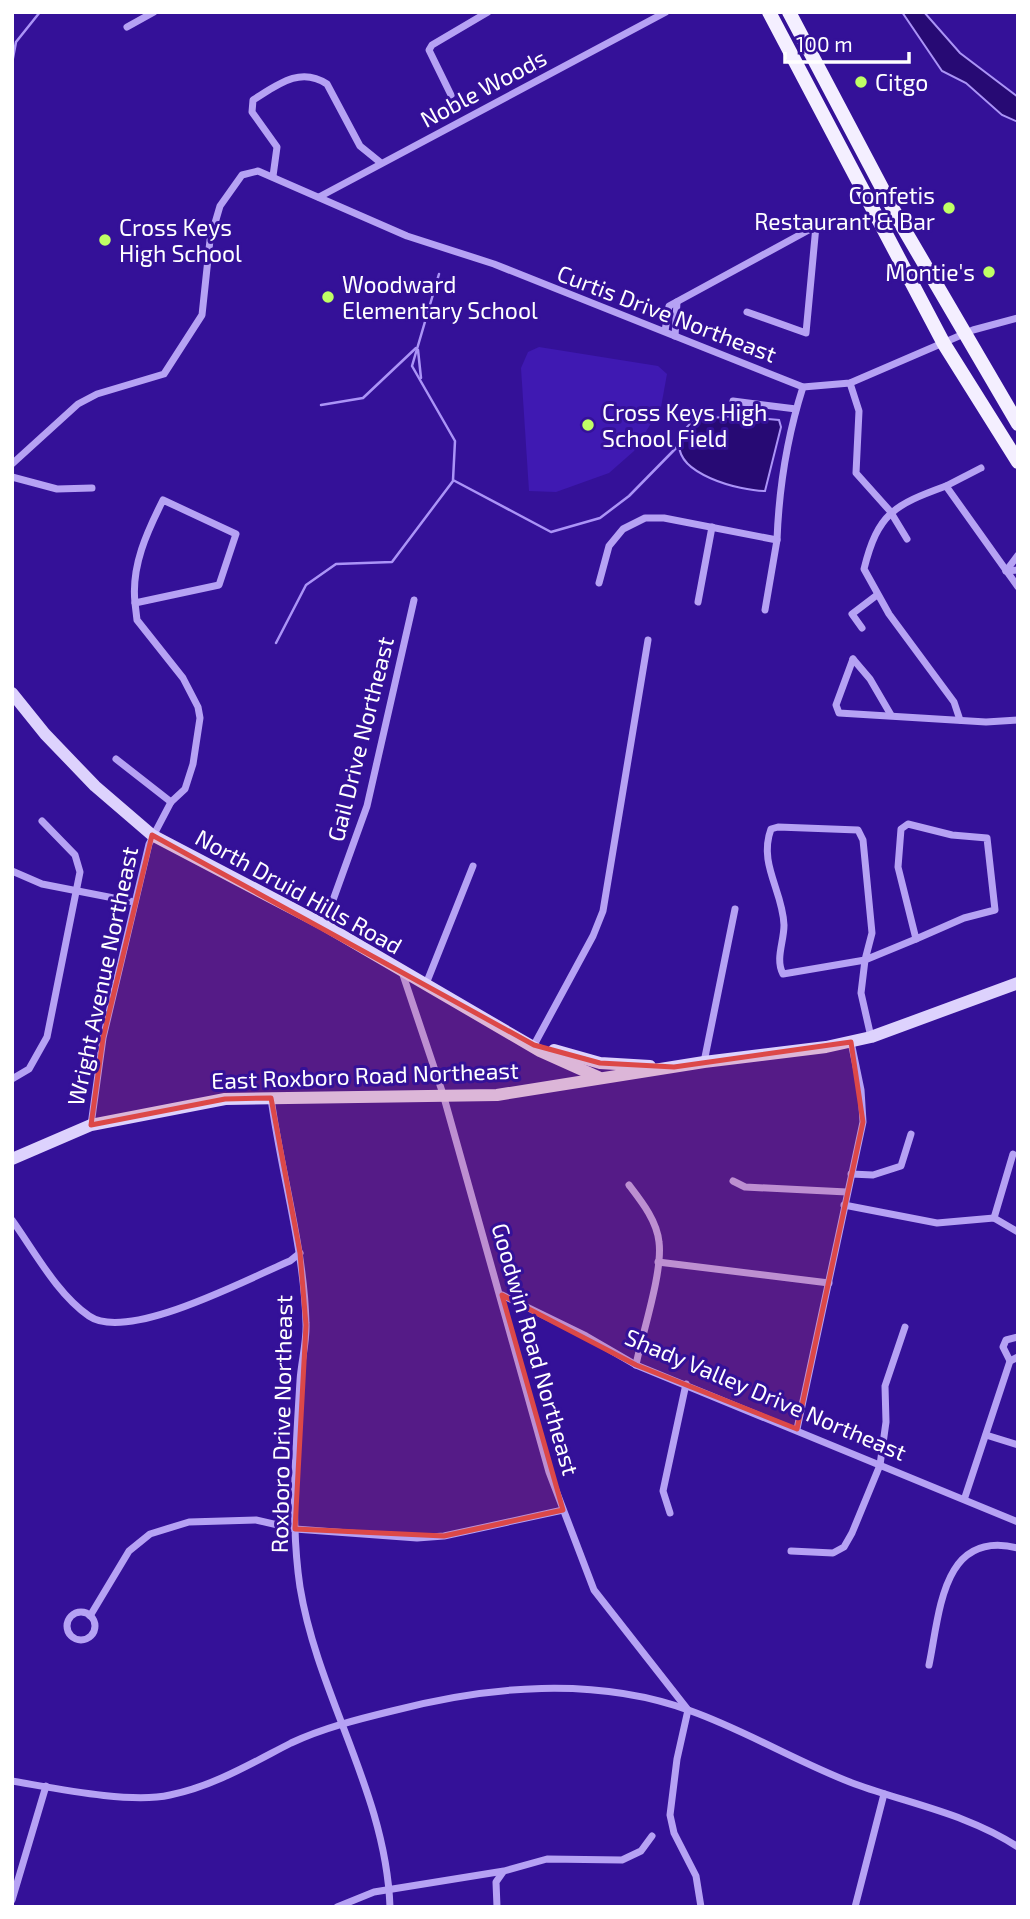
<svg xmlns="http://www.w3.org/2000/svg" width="1030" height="1919" font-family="'Exo 2',sans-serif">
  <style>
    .green { fill: #3f19b2 }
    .water { fill: #270a74; stroke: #ab94f7; stroke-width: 2 }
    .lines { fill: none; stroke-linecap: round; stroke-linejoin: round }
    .stream { stroke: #ab94f7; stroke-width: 2.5 }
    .minor { stroke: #b6a2f4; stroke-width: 7 }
    .secondary { stroke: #ddd2fd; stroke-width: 12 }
    .primary { stroke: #f4efff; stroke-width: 14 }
    .marked { fill: #dc4848; fill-opacity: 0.2; stroke: #dc4848; stroke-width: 5; stroke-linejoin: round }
    .poi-dot { fill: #c0ff65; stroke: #341198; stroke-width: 2.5 }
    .labels { text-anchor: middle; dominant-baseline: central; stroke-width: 6; stroke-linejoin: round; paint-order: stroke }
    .poi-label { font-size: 23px; fill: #fff; stroke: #341198; text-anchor: start }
    .street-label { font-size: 23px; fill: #fff; stroke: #341198 }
  </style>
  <rect width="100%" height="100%" fill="#341198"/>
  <polygon class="green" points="539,347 658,366 667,374 661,407 634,451 609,473 556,492 529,491 521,368 528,352"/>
  <g class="water">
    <polygon points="902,12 924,12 960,53 1018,97 1018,122 1002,115 966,83 942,71"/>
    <path d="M 736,416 L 779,420 L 781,427 L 765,491 C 741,491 672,474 680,440 C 682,432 689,422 698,420 C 709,417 724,417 736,416 Z"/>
  </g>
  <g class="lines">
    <g class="stream">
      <polyline points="12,63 16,42 40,12"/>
      <polyline points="439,274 412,366 455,441 453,480 551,532 600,518 629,496 679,445"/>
      <polyline points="418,350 421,378"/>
      <polyline points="321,405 363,398 416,348"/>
      <polyline points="276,643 306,585 336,564 392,562 453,481"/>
    </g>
    <g class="minor">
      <polyline points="127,27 154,12"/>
      <polyline points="451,95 429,50 432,45 488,12"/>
      <path d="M 273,176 L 277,147 L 252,112 L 253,100 C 277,85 300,66 327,84 L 360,146 L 381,163"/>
      <polyline points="319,197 666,12"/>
      <polyline points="665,331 669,306 816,226 806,333 747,312"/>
      <polyline points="675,336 677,302"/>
      <polyline points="850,383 859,411 856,473 890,511 907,539"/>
      <polyline points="733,401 796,409"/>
      <polyline points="12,464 78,404 97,394 164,374 202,315 210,240 220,206 242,175 258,171 407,236 494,264 803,387 850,383 973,330 1018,318"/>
      <polyline points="12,477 57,489 92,488"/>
      <polyline points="946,486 981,468"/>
      <path d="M 163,500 L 236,534 L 219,585 L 135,603 C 131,566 147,532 163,500 Z"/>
      <polyline points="1006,571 1018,555"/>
      <polyline points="1006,571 1018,570"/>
      <path d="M 599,583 L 609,546 L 623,529 L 645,518 L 664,518 L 777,540 C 779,487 787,437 803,387"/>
      <polyline points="698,602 712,527"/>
      <polyline points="765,610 777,540"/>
      <polyline points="862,628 852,614 877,595"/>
      <polyline points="853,659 836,705 839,713 986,722 1018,720"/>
      <polyline points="853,659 870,679 891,715"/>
      <path d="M 960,720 L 954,702 L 889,614 L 864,569 C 878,513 894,505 946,486 L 1018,587"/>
      <polyline points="116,759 171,802"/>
      <polygon points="908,824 952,835 987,838 995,910 964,918 916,939 898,867 901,829"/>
      <path d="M 778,827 L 858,830 L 863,840 L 872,933 L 865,960 L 783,974 C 775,959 784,942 784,925 C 783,891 758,864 771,829 Z"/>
      <polyline points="12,871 42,884 134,902"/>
      <polyline points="324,925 367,806 414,600"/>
      <polyline points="402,972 443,1094 549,1472 594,1590 688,1710 677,1759 670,1815 674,1833 696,1876 701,1907"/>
      <polyline points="426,984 473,866"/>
      <polyline points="871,1037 861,993 865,960 916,939"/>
      <polyline points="534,1045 593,936 603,911 648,640"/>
      <polyline points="704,1062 735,909"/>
      <polyline points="12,1079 29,1069 47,1037 80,872 75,855 42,821"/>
      <path d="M 271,1098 C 281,1173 304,1247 306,1323 C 307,1342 301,1362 300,1381 C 296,1448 290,1520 300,1587 C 318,1697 386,1793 390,1907"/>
      <polyline points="91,1125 103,1038 149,844 171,802 185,789 193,764 200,718 198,707 183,678 137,620 135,603"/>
      <polyline points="851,1174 873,1175 901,1166 911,1134"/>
      <polyline points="733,1181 745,1187 847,1192"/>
      <path d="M 629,1185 C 642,1202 657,1221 659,1242 C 663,1272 642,1334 636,1365"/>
      <polyline points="844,1205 937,1223 994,1218 1018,1232"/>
      <polyline points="994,1218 1013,1154"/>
      <path d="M 12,1220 C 35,1252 57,1294 89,1316 C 128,1343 249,1278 290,1261 L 300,1253"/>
      <polyline points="658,1262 829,1283"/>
      <polyline points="502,1295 586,1336 636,1365 1018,1522"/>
      <polyline points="1010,1361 1003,1347 1006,1340 1018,1337"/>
      <polyline points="797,1429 863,1122 861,1090 851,1042"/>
      <polyline points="986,1435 1018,1445"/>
      <polyline points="965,1497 1010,1361 1018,1357"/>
      <polyline points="670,1513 663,1491 686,1384"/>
      <polyline points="791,1551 833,1553 844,1547 852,1533 880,1465 886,1422 885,1386 905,1327"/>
      <circle cx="81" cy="1626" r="14"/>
      <polyline points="90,1616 129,1551 150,1534 189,1522 256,1520 295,1529 417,1538 444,1536 563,1510"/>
      <path d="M 929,1665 C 940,1612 942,1529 1018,1548"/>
      <path d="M 12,1781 C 54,1788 130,1804 170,1795 C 214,1786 252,1763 291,1743 C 323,1728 359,1719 392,1711 C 487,1686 596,1676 691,1711 C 747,1731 799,1763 855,1784 C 910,1804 968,1814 1018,1847"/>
      <polyline points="12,1900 46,1786"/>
      <polyline points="337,1907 374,1892 504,1871 547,1859 622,1860 641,1851 652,1836"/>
      <polyline points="497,1907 496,1882 503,1872"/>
      <polyline points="855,1907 884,1794"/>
    </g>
    <g class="secondary">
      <polyline points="12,693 45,734 95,786 152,835 324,925 540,1051 598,1077"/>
      <polyline points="554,1050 600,1063 650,1066"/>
      <polyline points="12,1159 91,1125 225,1099 497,1095 704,1062 826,1047 871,1037 1018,983"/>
    </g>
    <g class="primary">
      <polyline points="769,12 944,344 1018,462"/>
      <polyline points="789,12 901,224 1018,424"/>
    </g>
  </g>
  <path class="marked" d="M 152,835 L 534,1045 L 600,1063 L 674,1067 L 851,1042 L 863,1122 L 797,1429 L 636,1365 L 502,1295 L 563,1510 L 444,1536 L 295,1529 L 306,1325 L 300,1253 L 271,1098 L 225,1099 L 91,1125 L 103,1038 Z"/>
  <g class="poi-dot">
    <circle cx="861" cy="82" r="7"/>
    <circle cx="949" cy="208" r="7"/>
    <circle cx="105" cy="240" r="7"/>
    <circle cx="989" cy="272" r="7"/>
    <circle cx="328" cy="297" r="7"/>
    <circle cx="588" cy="425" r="7"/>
  </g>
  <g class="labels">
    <g class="poi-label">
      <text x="875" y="82">Citgo</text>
      <text x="935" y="195" text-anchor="end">Confetis<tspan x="935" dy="26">Restaurant &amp; Bar</tspan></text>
      <text x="119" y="227">Cross Keys<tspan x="119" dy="26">High School</tspan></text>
      <text x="975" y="272" text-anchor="end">Montie's</text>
      <text x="342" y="284">Woodward<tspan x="342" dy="26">Elementary School</tspan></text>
      <text x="602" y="412">Cross Keys High<tspan x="602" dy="26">School Field</tspan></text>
    </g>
    <g class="street-label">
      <text transform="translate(483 88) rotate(-28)">Noble Woods</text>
      <text transform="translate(667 313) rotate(21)">Curtis Drive Northeast</text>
      <text transform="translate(360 739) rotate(-76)">Gail Drive Northeast</text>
      <text transform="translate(299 891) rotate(29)">North Druid Hills Road</text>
      <text transform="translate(102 976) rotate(-78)">Wright Avenue Northeast</text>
      <text transform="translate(365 1075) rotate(-2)">East Roxboro Road Northeast</text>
      <text transform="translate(536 1349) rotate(74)">Goodwin Road Northeast</text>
      <text transform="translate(766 1394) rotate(23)">Shady Valley Drive Northeast</text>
      <text transform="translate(281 1424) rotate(-89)">Roxboro Drive Northeast</text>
    </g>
  </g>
  <rect width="1030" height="1919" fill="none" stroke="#ffffff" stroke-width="28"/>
  <path d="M785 52v10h124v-10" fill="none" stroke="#ffffff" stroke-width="3.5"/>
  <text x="796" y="52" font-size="21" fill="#ffffff" stroke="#341198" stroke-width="5" paint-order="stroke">100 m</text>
</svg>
